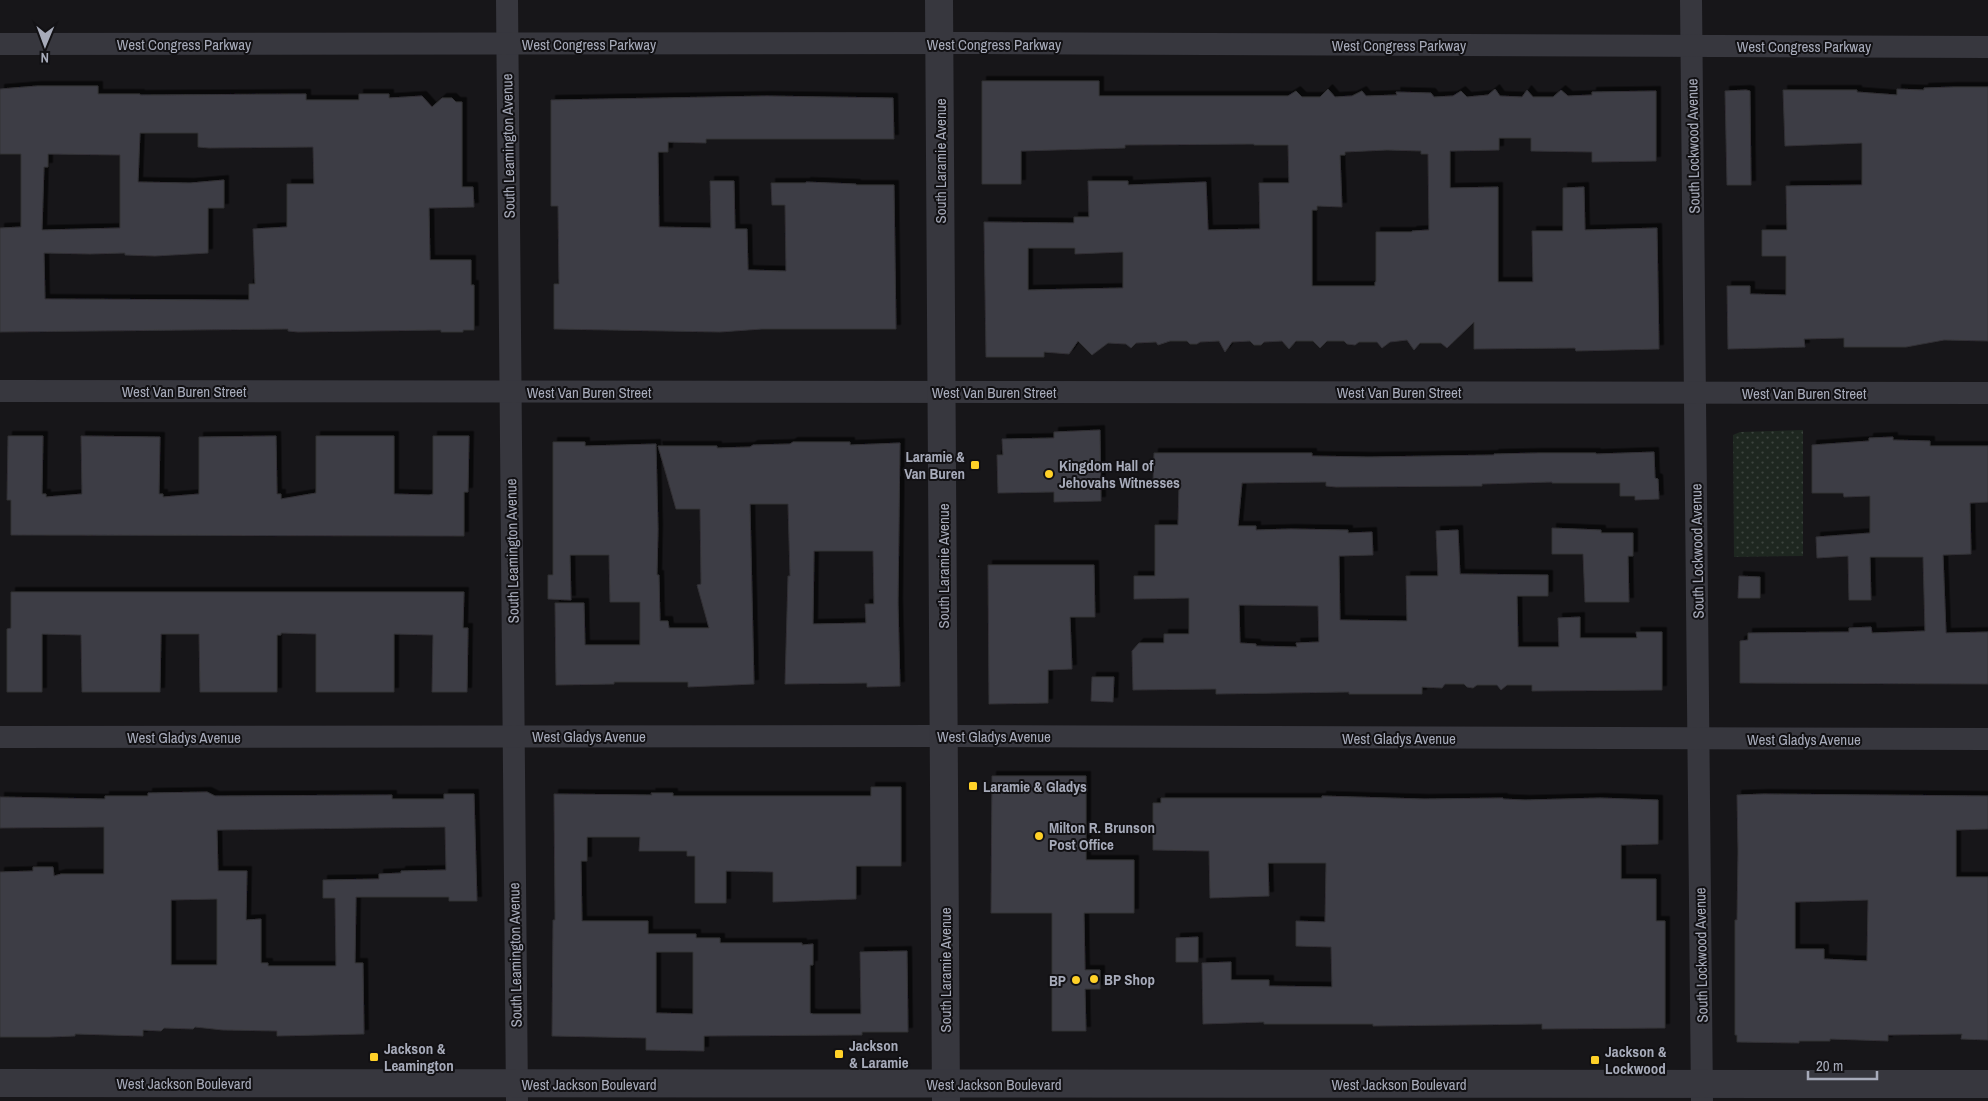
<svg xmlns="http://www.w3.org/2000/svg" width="1988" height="1101" font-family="'Archivo Narrow',sans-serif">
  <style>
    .grass { fill: url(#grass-dots) }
    .building { fill: #3e3e44; stroke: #313035; fill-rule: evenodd; filter: url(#shadow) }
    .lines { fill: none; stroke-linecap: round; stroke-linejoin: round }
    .minor { stroke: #37373e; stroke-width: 22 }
    .tertiary { stroke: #37373e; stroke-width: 28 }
    .poi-dot { fill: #ffd128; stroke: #121114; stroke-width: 2 }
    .labels { text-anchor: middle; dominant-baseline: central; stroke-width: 4; stroke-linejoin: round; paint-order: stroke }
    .street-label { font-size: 15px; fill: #a7abba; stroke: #121114 }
    .poi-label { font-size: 15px; font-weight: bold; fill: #a7abba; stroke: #121114; text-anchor: start }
  </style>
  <defs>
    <pattern id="grass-dots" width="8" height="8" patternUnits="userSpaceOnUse" patternTransform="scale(1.25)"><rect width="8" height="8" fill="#1e2720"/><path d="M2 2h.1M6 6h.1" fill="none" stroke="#3c443e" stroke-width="1.8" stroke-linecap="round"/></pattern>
    <filter id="shadow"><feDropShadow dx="4.5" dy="-4.5" stdDeviation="0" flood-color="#0009"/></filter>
  </defs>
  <rect width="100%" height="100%" fill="#171619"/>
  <polygon class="grass" points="1803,430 1803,556 1734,557 1733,435 1740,432"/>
  <g class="building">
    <path d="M 982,81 L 1099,81 L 1099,96 L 1288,96 L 1296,91 L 1302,97 L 1320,97 L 1328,89 L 1335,97 L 1352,96 L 1362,91 L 1366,96 L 1397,95 L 1396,92 L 1431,93 L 1434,97 L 1453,96 L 1461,91 L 1467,97 L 1488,95 L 1495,89 L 1500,96 L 1522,97 L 1527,90 L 1533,97 L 1553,97 L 1561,90 L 1568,96 L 1592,95 L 1592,92 L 1656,91 L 1656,161 L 1592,162 L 1592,152 L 1531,151 L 1531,138 L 1499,138 L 1499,150 L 1450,151 L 1450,188 L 1498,187 L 1498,282 L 1533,282 L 1532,231 L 1563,231 L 1563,188 L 1584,187 L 1585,230 L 1657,228 L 1659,349 L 1576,351 L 1575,348 L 1474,349 L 1474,322 L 1447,348 L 1441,343 L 1420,343 L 1414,350 L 1407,340 L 1390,342 L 1382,348 L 1377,342 L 1359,342 L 1355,345 L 1347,344 L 1344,341 L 1327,341 L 1320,348 L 1313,341 L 1296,341 L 1289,349 L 1282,341 L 1264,342 L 1261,345 L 1254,345 L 1250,341 L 1232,342 L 1225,352 L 1219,341 L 1200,342 L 1197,344 L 1190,344 L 1187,341 L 1170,341 L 1158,345 L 1156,342 L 1136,343 L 1131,348 L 1126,344 L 1108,343 L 1092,355 L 1078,341 L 1069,354 L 1044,352 L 1044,357 L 986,357 L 984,222 L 1074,223 L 1074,217 L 1089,217 L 1088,181 L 1128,181 L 1128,185 L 1206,182 L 1208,230 L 1260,229 L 1259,183 L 1289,183 L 1288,145 L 1254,145 L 1254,144 L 1125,145 L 1125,148 L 1021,151 L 1021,184 L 982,184 ZM 1387,150 L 1421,151 L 1421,154 L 1428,154 L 1429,230 L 1412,231 L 1412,232 L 1376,232 L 1376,282 L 1375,282 L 1375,286 L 1312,286 L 1312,210 L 1317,210 L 1317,206 L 1342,207 L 1340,155 L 1345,155 L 1345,152 ZM 1028,248 L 1075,248 L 1075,254 L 1123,252 L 1123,288 L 1028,290 Z"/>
    <path d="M 37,86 L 98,86 L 98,94 L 140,94 L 140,95 L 306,94 L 306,100 L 359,100 L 359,94 L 389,94 L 389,98 L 422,96 L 432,107 L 442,98 L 452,98 L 456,102 L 462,102 L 462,187 L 473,187 L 474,207 L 429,208 L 430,260 L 471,260 L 471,285 L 474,285 L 474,330 L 463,330 L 463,332 L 441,332 L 441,330 L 298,332 L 288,331 L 288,329 L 0,332 L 0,228 L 21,227 L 21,154 L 0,154 L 0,89 ZM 140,133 L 198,133 L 198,147 L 209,148 L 313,147 L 314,184 L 287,184 L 287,227 L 253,229 L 255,284 L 249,284 L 249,300 L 45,299 L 44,253 L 90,254 L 125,253 L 125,255 L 155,256 L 208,253 L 208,208 L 224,208 L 224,180 L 190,183 L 138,182 ZM 48,154 L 120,155 L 120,228 L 42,230 L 44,167 L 48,167 Z"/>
    <polygon points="1953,87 1988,87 1988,341 1944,340 1906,347 1844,347 1844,338 1804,339 1805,347 1728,349 1727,286 1750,286 1750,294 1786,295 1786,256 1762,256 1762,230 1787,230 1786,186 1862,185 1862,143 1785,146 1783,90 1857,90 1857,92 1897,95 1897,89 1924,90 1924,88"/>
    <polygon points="1746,90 1750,91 1751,185 1727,185 1725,91"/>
    <polygon points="767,96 893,98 894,139 706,139 706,143 668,142 668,152 658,152 659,227 711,228 710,181 734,181 735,229 747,229 748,270 786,271 785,205 772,205 771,183 806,183 806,182 856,184 856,185 894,185 896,329 762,329 720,332 554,329 554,284 559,284 558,206 551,206 551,100"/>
    <polygon points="1100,430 1101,501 1054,502 1054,492 998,493 997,455 1003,455 1002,439 1054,438 1054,432"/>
    <polygon points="8,436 43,436 42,494 46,494 46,497 82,494 81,436 160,437 159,494 163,494 163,497 199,494 199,437 276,436 277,494 281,494 281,499 316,493 316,436 394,436 394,494 429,495 433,494 433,436 469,436 468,492 464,492 464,536 11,535 11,500 7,500"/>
    <polygon points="1893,437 1893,440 1930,441 1930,446 1988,446 1988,502 1970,503 1971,554 1943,555 1946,633 1988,632 1988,684 1740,683 1740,641 1748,640 1748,633 1849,632 1849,628 1871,627 1872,633 1925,631 1923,557 1870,557 1871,600 1849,600 1848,556 1817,558 1816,537 1870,533 1870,496 1844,497 1843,493 1812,493 1812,445 1869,441 1869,438"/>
    <path d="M 553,442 L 585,442 L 585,446 L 656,444 L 658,529 L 657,575 L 659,575 L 660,621 L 668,621 L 669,628 L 709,628 L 697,585 L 701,584 L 700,509 L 676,509 L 658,446 L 717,446 L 717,448 L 750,447 L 753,445 L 790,444 L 793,442 L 850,442 L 850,445 L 900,443 L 898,603 L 900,686 L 867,687 L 867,683 L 785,684 L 788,576 L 790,576 L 788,504 L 750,504 L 754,684 L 688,687 L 688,682 L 614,682 L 614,684 L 556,685 L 555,603 L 584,603 L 585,645 L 640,645 L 640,602 L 610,602 L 609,555 L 570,555 L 571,600 L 548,599 L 548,575 L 553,575 ZM 814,551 L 873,551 L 874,604 L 865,604 L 866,623 L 813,624 Z"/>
    <path d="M 1654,452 L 1655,478 L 1658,479 L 1659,499 L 1635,500 L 1635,496 L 1620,496 L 1620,483 L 1552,483 L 1552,482 L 1482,484 L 1482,486 L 1336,487 L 1326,486 L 1326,482 L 1242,483 L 1238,526 L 1256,526 L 1256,530 L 1291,529 L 1348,530 L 1348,533 L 1372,532 L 1373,555 L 1339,556 L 1340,620 L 1407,621 L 1406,576 L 1438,576 L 1436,531 L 1458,530 L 1460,574 L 1548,575 L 1548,596 L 1517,596 L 1518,647 L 1559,647 L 1558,618 L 1580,617 L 1580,638 L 1637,638 L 1636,632 L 1662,632 L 1662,690 L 1532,691 L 1532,685 L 1507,685 L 1501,690 L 1497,685 L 1477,685 L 1473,688 L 1467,687 L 1464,684 L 1445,684 L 1442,688 L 1422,687 L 1422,694 L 1349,694 L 1349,692 L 1216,694 L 1216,689 L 1133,690 L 1132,651 L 1139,643 L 1164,643 L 1164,634 L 1189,634 L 1189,598 L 1134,599 L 1134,576 L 1155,576 L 1155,525 L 1178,525 L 1179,484 L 1153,484 L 1154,453 L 1312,453 L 1312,456 L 1369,457 L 1494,455 L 1494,454 L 1538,453 L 1596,453 L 1596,454 ZM 1239,605 L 1318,606 L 1319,642 L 1296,643 L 1297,647 L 1256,646 L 1256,644 L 1240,643 Z"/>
    <polygon points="1552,528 1601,530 1601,533 1633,533 1633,556 1628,556 1629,602 1585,602 1583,554 1552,554"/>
    <polygon points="988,565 1094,565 1095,617 1070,617 1072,669 1048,670 1048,703 989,704"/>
    <polygon points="1739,576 1760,577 1760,598 1738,598"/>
    <polygon points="11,592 464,592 463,628 468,628 467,692 432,692 433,635 394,634 394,692 316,692 316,634 281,633 281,635 277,635 277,692 200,692 199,634 161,634 160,692 82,692 81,635 42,634 42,692 7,692 7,629 11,628"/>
    <polygon points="1092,677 1114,677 1113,702 1091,701"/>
    <polygon points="992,776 1086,776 1086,860 1134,860 1134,913 1084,913 1085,970 1100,970 1100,989 1085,989 1086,1031 1052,1031 1052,913 991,913"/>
    <path d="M 871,787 L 901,787 L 901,866 L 856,866 L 856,899 L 773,902 L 773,872 L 726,871 L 726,903 L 695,903 L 695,856 L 687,856 L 687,851 L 639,851 L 640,837 L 587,837 L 587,861 L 581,861 L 582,921 L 648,921 L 648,934 L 696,934 L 696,938 L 720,938 L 720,943 L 802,943 L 802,945 L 813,944 L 813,965 L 810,965 L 810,1013 L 813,1014 L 861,1014 L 860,952 L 907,951 L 908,1032 L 862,1032 L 862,1035 L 704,1036 L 704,1051 L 646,1050 L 646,1038 L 552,1036 L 553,920 L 555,920 L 554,794 L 652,795 L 651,793 L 673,793 L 673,796 L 871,796 ZM 656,952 L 693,952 L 693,1014 L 656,1013 Z"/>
    <path d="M 207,792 L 215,796 L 392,795 L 392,799 L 444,799 L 444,794 L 474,794 L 477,901 L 449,901 L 449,897 L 356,897 L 355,963 L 363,963 L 364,1034 L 277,1036 L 277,1031 L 223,1030 L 195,1027 L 193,1029 L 164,1028 L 161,1031 L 143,1030 L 143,1036 L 75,1034 L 75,1036 L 50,1037 L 0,1037 L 0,872 L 33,871 L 33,867 L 53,867 L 54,876 L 61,874 L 104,874 L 104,827 L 0,828 L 0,797 L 105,799 L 105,796 L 148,796 L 148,793 ZM 445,827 L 446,870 L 401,871 L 401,873 L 379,874 L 379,879 L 323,880 L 323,898 L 335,898 L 336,966 L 268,966 L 268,963 L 261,963 L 261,919 L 246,920 L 247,871 L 218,871 L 217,830 ZM 217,899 L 217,965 L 171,965 L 171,900 Z"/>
    <path d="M 1764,794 L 1988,796 L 1988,829 L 1956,830 L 1956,877 L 1988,877 L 1988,1040 L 1961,1039 L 1962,1034 L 1888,1035 L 1888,1041 L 1830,1039 L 1830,1041 L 1799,1041 L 1799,1043 L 1737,1042 L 1737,1035 L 1735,1035 L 1735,920 L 1737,920 L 1738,851 L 1737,795 ZM 1868,900 L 1867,961 L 1824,959 L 1824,949 L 1795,949 L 1795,902 Z"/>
    <polygon points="1322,796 1424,799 1503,798 1503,799 1525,800 1600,798 1658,800 1658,844 1621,845 1621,879 1656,879 1656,921 1665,921 1665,1028 1542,1029 1542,1024 1373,1026 1373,1024 1264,1024 1264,1022 1203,1024 1202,963 1231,962 1231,980 1269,980 1269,986 1332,987 1331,947 1296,946 1296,921 1325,922 1326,863 1268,863 1269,896 1210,898 1209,851 1153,850 1153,803 1161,803 1161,798 1322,798"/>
    <polygon points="1198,937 1198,962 1176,962 1176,938"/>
  </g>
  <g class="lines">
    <g class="minor">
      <polyline points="507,0 517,1101"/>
      <polyline points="1691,0 1702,1101"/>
      <polyline points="0,44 979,43 1988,47"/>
      <polyline points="0,391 1988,393"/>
      <polyline points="0,737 944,736 1988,739"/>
    </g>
    <g class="tertiary">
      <polyline points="939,0 946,1101"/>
      <polyline points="0,1083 1988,1084"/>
    </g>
  </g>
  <g class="poi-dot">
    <rect x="970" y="460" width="10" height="10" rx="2.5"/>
    <circle cx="1049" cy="474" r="5"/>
    <rect x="968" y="781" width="10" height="10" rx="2.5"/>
    <circle cx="1039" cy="836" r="5"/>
    <circle cx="1094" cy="979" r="5"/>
    <circle cx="1076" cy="980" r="5"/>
    <rect x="834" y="1049" width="10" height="10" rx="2.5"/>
    <rect x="369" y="1052" width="10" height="10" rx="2.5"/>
    <rect x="1590" y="1055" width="10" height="10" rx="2.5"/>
  </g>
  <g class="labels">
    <g class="street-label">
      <text x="184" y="44">West Congress Parkway</text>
      <text x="589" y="44">West Congress Parkway</text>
      <text x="994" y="44">West Congress Parkway</text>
      <text x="1399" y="45">West Congress Parkway</text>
      <text x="1804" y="46">West Congress Parkway</text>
      <text transform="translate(508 146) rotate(-91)">South Leamington Avenue</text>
      <text transform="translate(1693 146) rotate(-91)">South Lockwood Avenue</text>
      <text transform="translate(940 161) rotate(-90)">South Laramie Avenue</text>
      <text x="184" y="391">West Van Buren Street</text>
      <text x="589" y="392">West Van Buren Street</text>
      <text x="994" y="392">West Van Buren Street</text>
      <text x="1399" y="392">West Van Buren Street</text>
      <text x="1804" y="393">West Van Buren Street</text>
      <text transform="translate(512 551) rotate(-91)">South Leamington Avenue</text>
      <text transform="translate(1697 551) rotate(-91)">South Lockwood Avenue</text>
      <text transform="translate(943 566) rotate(-90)">South Laramie Avenue</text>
      <text x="589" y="736">West Gladys Avenue</text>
      <text x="994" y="736">West Gladys Avenue</text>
      <text x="184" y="737">West Gladys Avenue</text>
      <text x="1399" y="738">West Gladys Avenue</text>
      <text x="1804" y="739">West Gladys Avenue</text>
      <text transform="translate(515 955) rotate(-91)">South Leamington Avenue</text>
      <text transform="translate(1701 955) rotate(-91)">South Lockwood Avenue</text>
      <text transform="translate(945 970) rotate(-90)">South Laramie Avenue</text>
      <text x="184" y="1083">West Jackson Boulevard</text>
      <text x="589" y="1084">West Jackson Boulevard</text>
      <text x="994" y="1084">West Jackson Boulevard</text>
      <text x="1399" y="1084">West Jackson Boulevard</text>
    </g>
    <g class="poi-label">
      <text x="965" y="456" text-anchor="end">Laramie &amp;<tspan x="965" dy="17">Van Buren</tspan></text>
      <text x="1059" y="465">Kingdom Hall of<tspan x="1059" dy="17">Jehovahs Witnesses</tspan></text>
      <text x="983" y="786">Laramie &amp; Gladys</text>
      <text x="1049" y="827">Milton R. Brunson<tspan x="1049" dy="17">Post Office</tspan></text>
      <text x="1104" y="979">BP Shop</text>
      <text x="1066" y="980" text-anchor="end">BP</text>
      <text x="849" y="1045">Jackson<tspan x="849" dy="17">&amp; Laramie</tspan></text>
      <text x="384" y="1048">Jackson &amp;<tspan x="384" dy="17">Leamington</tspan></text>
      <text x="1605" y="1051">Jackson &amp;<tspan x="1605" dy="17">Lockwood</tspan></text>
    </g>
  </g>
  <g transform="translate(45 45) rotate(181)" stroke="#121114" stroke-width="4" paint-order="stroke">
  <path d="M0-4L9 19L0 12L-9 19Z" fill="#a7abba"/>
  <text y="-8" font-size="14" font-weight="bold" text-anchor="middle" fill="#a7abba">N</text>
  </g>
  <path d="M1808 1071v8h69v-8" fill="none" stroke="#a7abba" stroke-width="2.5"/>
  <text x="1816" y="1071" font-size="15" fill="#a7abba" stroke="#121114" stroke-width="4" paint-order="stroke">20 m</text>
</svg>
